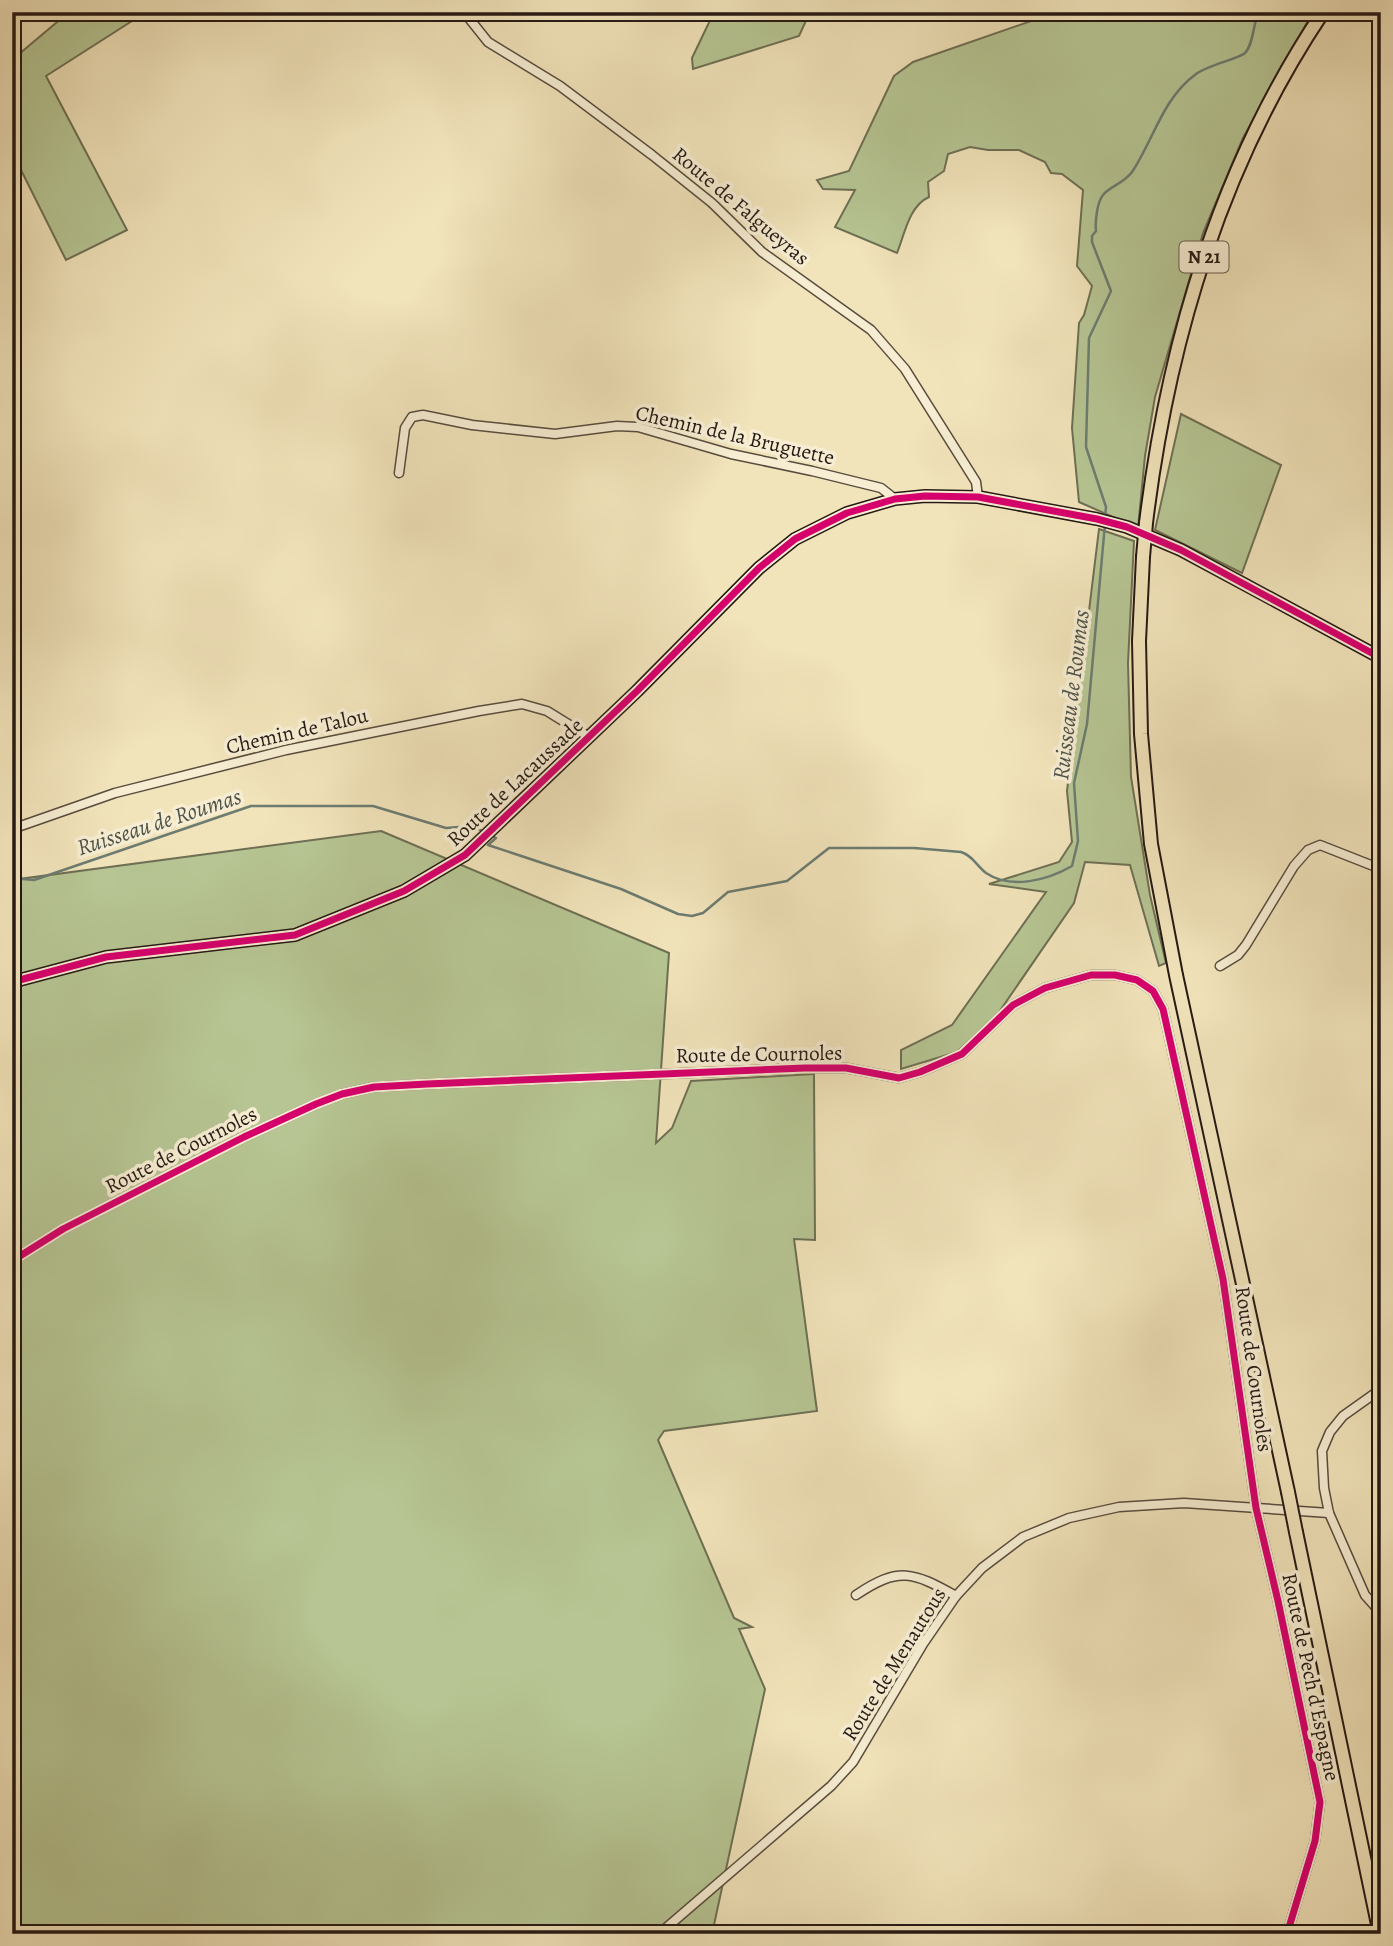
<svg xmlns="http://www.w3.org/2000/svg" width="1393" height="1946" font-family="Alegreya,serif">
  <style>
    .green { fill: #b6c593; stroke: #6e6f54; stroke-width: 2 }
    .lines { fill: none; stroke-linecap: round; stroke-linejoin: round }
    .stream { stroke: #6c7c71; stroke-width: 2.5 }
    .street-casing { stroke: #584c3e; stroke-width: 11 }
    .secondary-casing { stroke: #251914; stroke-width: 14 }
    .primary-casing { stroke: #251914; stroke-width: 16 }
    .street { stroke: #f6edd2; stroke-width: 8 }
    .secondary { stroke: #f6edd2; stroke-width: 10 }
    .primary { stroke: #f1e3ba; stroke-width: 12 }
    .primary-bridge-casing { stroke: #251914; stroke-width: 16; stroke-linecap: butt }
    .primary-bridge { stroke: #f1e3ba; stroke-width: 12 }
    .cycleway-casing { stroke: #f6edd2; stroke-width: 11 }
    .cycleway { stroke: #d6006c; stroke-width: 7 }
    .labels { text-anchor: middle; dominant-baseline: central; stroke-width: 7; stroke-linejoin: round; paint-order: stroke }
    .shield { fill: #f6edd2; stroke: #64594d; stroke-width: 2 }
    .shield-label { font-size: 19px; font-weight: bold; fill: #251914 }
    .street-label { font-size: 21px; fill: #251914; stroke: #f6edd2 }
    .water-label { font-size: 23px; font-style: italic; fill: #4e534a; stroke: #f6edd2 }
  </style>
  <rect width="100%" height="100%" fill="#f1e3ba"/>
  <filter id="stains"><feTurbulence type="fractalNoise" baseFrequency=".00286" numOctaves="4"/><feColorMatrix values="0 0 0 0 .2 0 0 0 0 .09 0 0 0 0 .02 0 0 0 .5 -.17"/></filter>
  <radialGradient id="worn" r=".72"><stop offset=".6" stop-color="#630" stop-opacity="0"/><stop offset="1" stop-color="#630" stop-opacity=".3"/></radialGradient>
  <g class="green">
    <polygon points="69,12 146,12 46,76 127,230 66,260 12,152 12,60"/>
    <polygon points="714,12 810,12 799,36 693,69 692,58"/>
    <path d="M 1057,12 L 1313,12 L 1243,138 L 1203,233 L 1155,397 L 1145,456 L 1138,528 L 1079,502 L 1072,428 L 1079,323 L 1084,315 L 1092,286 L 1077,266 L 1083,190 L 1062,174 L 1051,173 L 1045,162 L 1019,150 L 988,150 L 970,147 L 948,154 L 944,171 L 928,182 L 929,197 C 909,206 905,233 897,253 L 835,227 L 855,190 L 823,189 L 817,180 L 849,171 L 894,76 L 913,62 Z"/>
    <polygon points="1181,414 1281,465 1242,573 1155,530"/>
    <polygon points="1099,529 1134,541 1128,663 1131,777 1150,895 1166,963 1159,966 1130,865 1085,862 1074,903 997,1015 957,1052 901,1069 901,1050 952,1025 1046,892 989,884 1059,862 1072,842 1067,791"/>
    <polygon points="381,831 669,953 656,1143 672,1128 691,1081 814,1074 815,1240 794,1239 817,1411 664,1431 658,1440 734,1618 752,1627 739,1629 765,1689 712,1934 12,1934 12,880"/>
  </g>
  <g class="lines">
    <g class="stream">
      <path d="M 1105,517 L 1106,507 L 1086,447 L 1089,338 L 1111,291 L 1092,242 L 1092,236 L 1096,231 C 1095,222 1097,202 1103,195 C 1110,186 1123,184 1132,172 C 1154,139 1162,99 1196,74 C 1208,65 1238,59 1245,53 C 1253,45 1254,23 1258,12"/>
      <path d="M 490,835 L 496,838 L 488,845 L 621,889 L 678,914 L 692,916 L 703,913 L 728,892 L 787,881 L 829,848 L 914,848 L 961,852 C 972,855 977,866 986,873 C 1011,890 1048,880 1072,866 L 1078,841 L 1074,783 L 1087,724 L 1105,524"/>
      <polyline points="12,878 34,880 251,806 373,806 446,828 472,826 484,832"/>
    </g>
    <defs>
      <g id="street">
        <polyline points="464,12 488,42 560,86 652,155 712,203 762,252 871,330 905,369 976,482 978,497"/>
        <polyline points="399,473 405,428 412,417 423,415 472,425 555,434 617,426 638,427 731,454 812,471 881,488 895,499"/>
        <polyline points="12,829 115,793 286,750 479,711 522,704 547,711 589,737"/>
        <polyline points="1220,966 1238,955 1246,945 1294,866 1308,850 1320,845 1381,869"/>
        <polyline points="12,1261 63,1229 244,1137 316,1104 342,1094 374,1087 427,1084 805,1068 846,1068 899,1078 920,1072 962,1054 1013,1005 1045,988 1091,975 1115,975 1137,980 1153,991 1163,1009 1223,1279 1256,1508 1278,1601 1320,1802 1315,1841 1287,1934"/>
        <polyline points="1381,1389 1343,1416 1330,1432 1322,1451 1324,1488 1329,1513 1365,1595 1381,1613"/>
        <path d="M 856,1595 C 899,1566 913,1572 956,1596"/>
        <polyline points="659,1934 831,1786 853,1762 923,1644 956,1596 982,1568 1023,1537 1069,1518 1119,1507 1184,1503 1329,1513"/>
      </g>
      <polyline id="secondary" points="12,982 106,957 295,935 404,891 465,855 637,691 759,568 795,539 847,513 895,499 925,496 978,497 1097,519 1127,527 1181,550 1381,658"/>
      <g id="primary">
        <path d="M 1146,523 C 1168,343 1221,164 1323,12"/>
        <polyline points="1143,557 1139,641 1141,734 1151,844 1176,975 1288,1492"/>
        <polyline points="1296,1532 1380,1934"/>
      </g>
    </defs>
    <use href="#street" class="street-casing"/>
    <use href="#secondary" class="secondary-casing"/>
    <use href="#primary" class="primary-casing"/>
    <use href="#street" class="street"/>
    <use href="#secondary" class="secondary"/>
    <use href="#primary" class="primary"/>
    <defs>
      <g id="primary-bridge">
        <polyline points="1143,557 1146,523"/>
        <polyline points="1288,1492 1296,1532"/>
      </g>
    </defs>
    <use href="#primary-bridge" class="primary-bridge-casing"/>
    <use href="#primary-bridge" class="primary-bridge"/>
    <defs>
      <g id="cycleway">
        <polyline points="12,982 106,957 295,935 404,891 465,855 637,691 759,568 795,539 847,513 895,499 925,496 978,497 1097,519 1127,527 1181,550 1381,658"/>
        <polyline points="12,1261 63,1229 244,1137 316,1104 342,1094 374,1087 427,1084 805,1068 846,1068 899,1078 920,1072 962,1054 1013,1005 1045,988 1091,975 1115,975 1137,980 1153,991 1163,1009 1223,1279 1256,1508 1278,1601 1320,1802 1315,1841 1287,1934"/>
      </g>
    </defs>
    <use href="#cycleway" class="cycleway-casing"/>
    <use href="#cycleway" class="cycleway"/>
  </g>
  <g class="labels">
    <rect class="shield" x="1179.5" y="241.5" width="49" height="31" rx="5"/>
    <g class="shield-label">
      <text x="1204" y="257">N 21</text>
    </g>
    <g class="street-label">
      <text transform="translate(741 206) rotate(40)">Route de Falgueyras</text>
      <text transform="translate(735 435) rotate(13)">Chemin de la Bruguette</text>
      <text transform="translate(297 731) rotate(-13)">Chemin de Talou</text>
      <text transform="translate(515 782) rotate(-43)">Route de Lacaussade</text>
      <text transform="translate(759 1054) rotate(-1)">Route de Cournoles</text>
      <text transform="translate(181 1150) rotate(-27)">Route de Cournoles</text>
      <text transform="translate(1254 1369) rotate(82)">Route de Cournoles</text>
      <text transform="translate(894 1664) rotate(-58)">Route de Menautous</text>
      <text transform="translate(1311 1677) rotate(78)">Route de Pech d'Espagne</text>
    </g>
    <g class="water-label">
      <text transform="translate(1071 695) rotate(-83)">Ruisseau de Roumas</text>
      <text transform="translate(159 822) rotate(-18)">Ruisseau de Roumas</text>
    </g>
  </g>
  <rect width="1393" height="1946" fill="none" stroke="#f1e3ba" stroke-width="42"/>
  <rect x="14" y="14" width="1365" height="1918" fill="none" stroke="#251914" stroke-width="3.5"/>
  <rect x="21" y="21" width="1351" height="1904" fill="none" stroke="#251914" stroke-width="2"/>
  <rect width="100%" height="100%" filter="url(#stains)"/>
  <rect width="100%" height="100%" fill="url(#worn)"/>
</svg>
